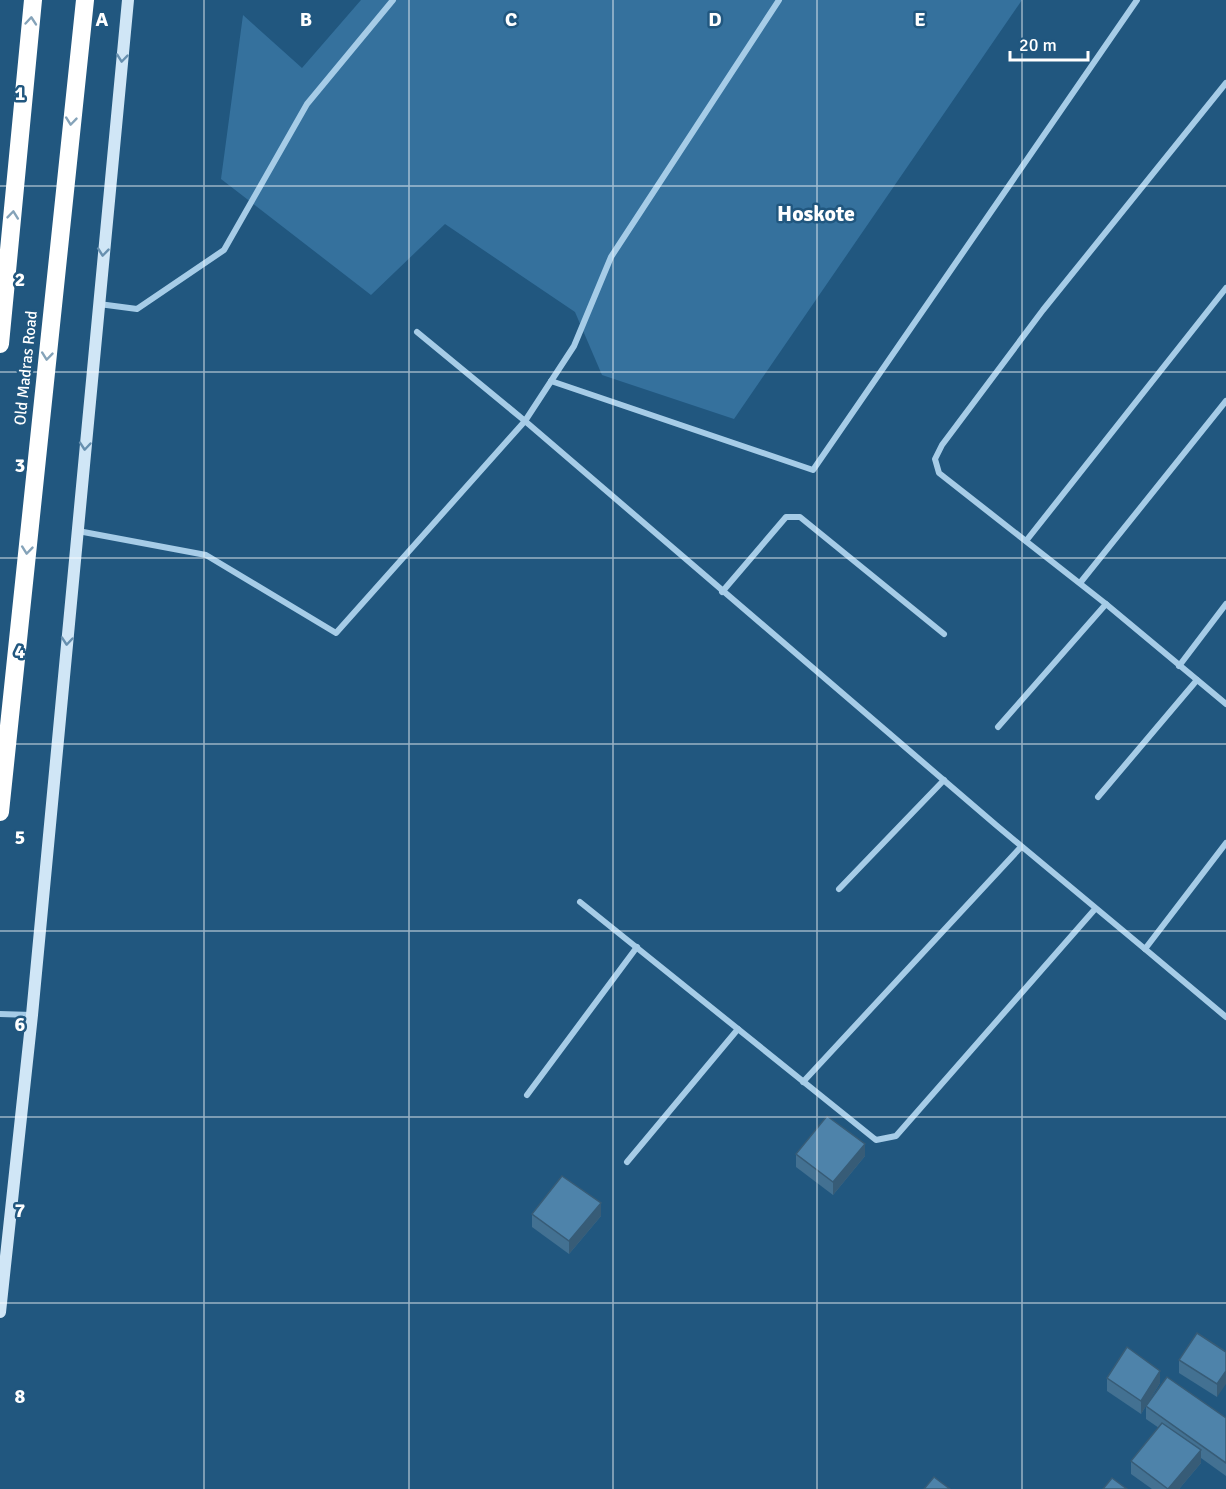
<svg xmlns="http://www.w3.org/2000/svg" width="1226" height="1489" font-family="Signika,sans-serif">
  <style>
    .grass { fill: #35719d }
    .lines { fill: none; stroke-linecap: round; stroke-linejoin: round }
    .street { stroke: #a6cce7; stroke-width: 6 }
    .secondary { stroke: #d0e6f6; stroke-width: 12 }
    .highway { stroke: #fff; stroke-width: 18 }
    .wall { fill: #437192 }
    .shaded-wall { fill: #375c77 }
    .building { fill: #4e83aa; stroke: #375c77; stroke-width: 1.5 }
    .oneway { stroke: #85a3b9 }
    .oneway2 { stroke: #6790af }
    .grid { fill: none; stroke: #fff; stroke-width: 1.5; stroke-opacity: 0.55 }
    .labels { text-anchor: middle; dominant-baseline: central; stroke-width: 5; stroke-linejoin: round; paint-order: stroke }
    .street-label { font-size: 16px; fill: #fff; stroke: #21577f }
    .district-label { font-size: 22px; font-weight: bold; fill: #fff; stroke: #21577f }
    .grid-label { font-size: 20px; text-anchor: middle; font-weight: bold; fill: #fff; stroke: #21577f; stroke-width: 5; stroke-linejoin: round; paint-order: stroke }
  </style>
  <rect width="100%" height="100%" fill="#21577f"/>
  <polygon class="grass" points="361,0 1022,0 734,419 602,375 575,312 445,224 371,295 221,179 243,15 302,68"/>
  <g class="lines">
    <g class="street">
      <polyline points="1226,83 1043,310 942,445 935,459 939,473 1106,604 1226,704"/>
      <polyline points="99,304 137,309 224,250 307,104 393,0"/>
      <polyline points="417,332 525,421 574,346 611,257 779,0"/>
      <polyline points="551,381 813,470 1137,0"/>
      <polyline points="78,531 206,555 336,633 525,421 996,825 1145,949 1226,843"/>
      <polyline points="1026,541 1226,288"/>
      <polyline points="1080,583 1226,401"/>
      <polyline points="722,592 786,517 800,517 944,634"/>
      <polyline points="1179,666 1226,604"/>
      <polyline points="998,727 1106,604"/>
      <polyline points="1098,797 1197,680"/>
      <polyline points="839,889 944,780"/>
      <polyline points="580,902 876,1140 896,1136 1095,909"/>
      <polyline points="1145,949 1226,1017"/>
      <polyline points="0,1014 32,1015"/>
      <polyline points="803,1082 1021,847"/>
      <polyline points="527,1095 637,947"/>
      <polyline points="627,1162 738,1029"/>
    </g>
    <polyline class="secondary" points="0,1312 32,1015 128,0"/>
    <g class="highway">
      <polyline points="0,344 33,0"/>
      <polyline points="0,812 85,0"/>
    </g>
  </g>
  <g class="wall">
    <polygon points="796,1154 865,1156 833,1195 796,1167"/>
    <polygon points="532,1214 601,1216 569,1254 532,1227"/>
    <polygon points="1226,1352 1217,1397 1179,1373 1179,1360"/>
    <polygon points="1107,1378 1160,1383 1141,1414 1107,1391"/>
    <polygon points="1146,1406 1226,1418 1226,1476 1201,1458 1201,1463 1179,1489 1152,1489 1131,1474 1131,1461 1159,1428 1146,1419"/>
  </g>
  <g class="shaded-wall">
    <polygon points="865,1144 865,1156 833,1195 833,1182"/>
    <polygon points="601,1203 601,1216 569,1254 569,1241"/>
    <polygon points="1160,1371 1160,1383 1141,1414 1141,1401"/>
    <polygon points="1226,1371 1226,1384 1217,1397 1217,1384"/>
    <polygon points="1201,1450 1201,1463 1179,1489 1168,1489"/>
  </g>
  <g class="building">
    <polygon points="827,1116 865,1144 833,1182 796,1154"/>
    <polygon points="562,1176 601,1203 569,1241 532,1214"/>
    <polygon points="1197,1333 1226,1352 1226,1371 1217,1384 1179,1360"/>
    <polygon points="1127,1347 1160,1371 1141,1401 1107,1378"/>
    <polygon points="1167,1377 1226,1418 1226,1463 1146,1406"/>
    <polygon points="1162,1423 1201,1450 1168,1489 1131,1461"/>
    <polygon points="934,1477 950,1489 924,1489"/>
    <polygon points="1112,1478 1127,1489 1103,1489"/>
  </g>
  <defs><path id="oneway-chevron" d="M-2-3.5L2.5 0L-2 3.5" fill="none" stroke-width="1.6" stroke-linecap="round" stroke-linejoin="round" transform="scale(1.5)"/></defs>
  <g class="oneway">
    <use href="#oneway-chevron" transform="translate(31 21) rotate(-85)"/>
    <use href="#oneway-chevron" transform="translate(71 121) rotate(96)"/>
    <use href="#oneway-chevron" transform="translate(13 215) rotate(-84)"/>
    <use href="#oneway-chevron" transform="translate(47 356) rotate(96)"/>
    <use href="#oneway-chevron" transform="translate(27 550) rotate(96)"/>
  </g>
  <g class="oneway2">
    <use href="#oneway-chevron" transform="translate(122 58) rotate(96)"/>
    <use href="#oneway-chevron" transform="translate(103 252) rotate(96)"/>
    <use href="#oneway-chevron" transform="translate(85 446) rotate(95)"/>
    <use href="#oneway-chevron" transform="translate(67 641) rotate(95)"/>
  </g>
  <path class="grid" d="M 204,0 L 204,1489M 409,0 L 409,1489M 613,0 L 613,1489M 817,0 L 817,1489M 1022,0 L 1022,1489M 0,186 L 1226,186M 0,372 L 1226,372M 0,558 L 1226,558M 0,744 L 1226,744M 0,931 L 1226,931M 0,1117 L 1226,1117M 0,1303 L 1226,1303"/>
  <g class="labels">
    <g class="street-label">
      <text transform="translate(26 368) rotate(-84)">Old Madras Road</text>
    </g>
    <g class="district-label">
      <text x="816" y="213">Hoskote</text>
    </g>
  </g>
  <g class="grid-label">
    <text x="102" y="26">A</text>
    <text x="306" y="26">B</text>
    <text x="511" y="26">C</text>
    <text x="715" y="26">D</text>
    <text x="920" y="26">E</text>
    <text x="20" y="100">1</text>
    <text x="20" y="286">2</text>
    <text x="20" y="472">3</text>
    <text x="20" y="658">4</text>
    <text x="20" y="844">5</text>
    <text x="20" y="1031">6</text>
    <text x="20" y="1217">7</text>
    <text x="20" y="1403">8</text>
  </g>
  <path d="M1010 51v9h78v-9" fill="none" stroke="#ffffff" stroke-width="3"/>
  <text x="1019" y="51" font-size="18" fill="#ffffff" stroke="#21577f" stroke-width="4.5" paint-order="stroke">20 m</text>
</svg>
